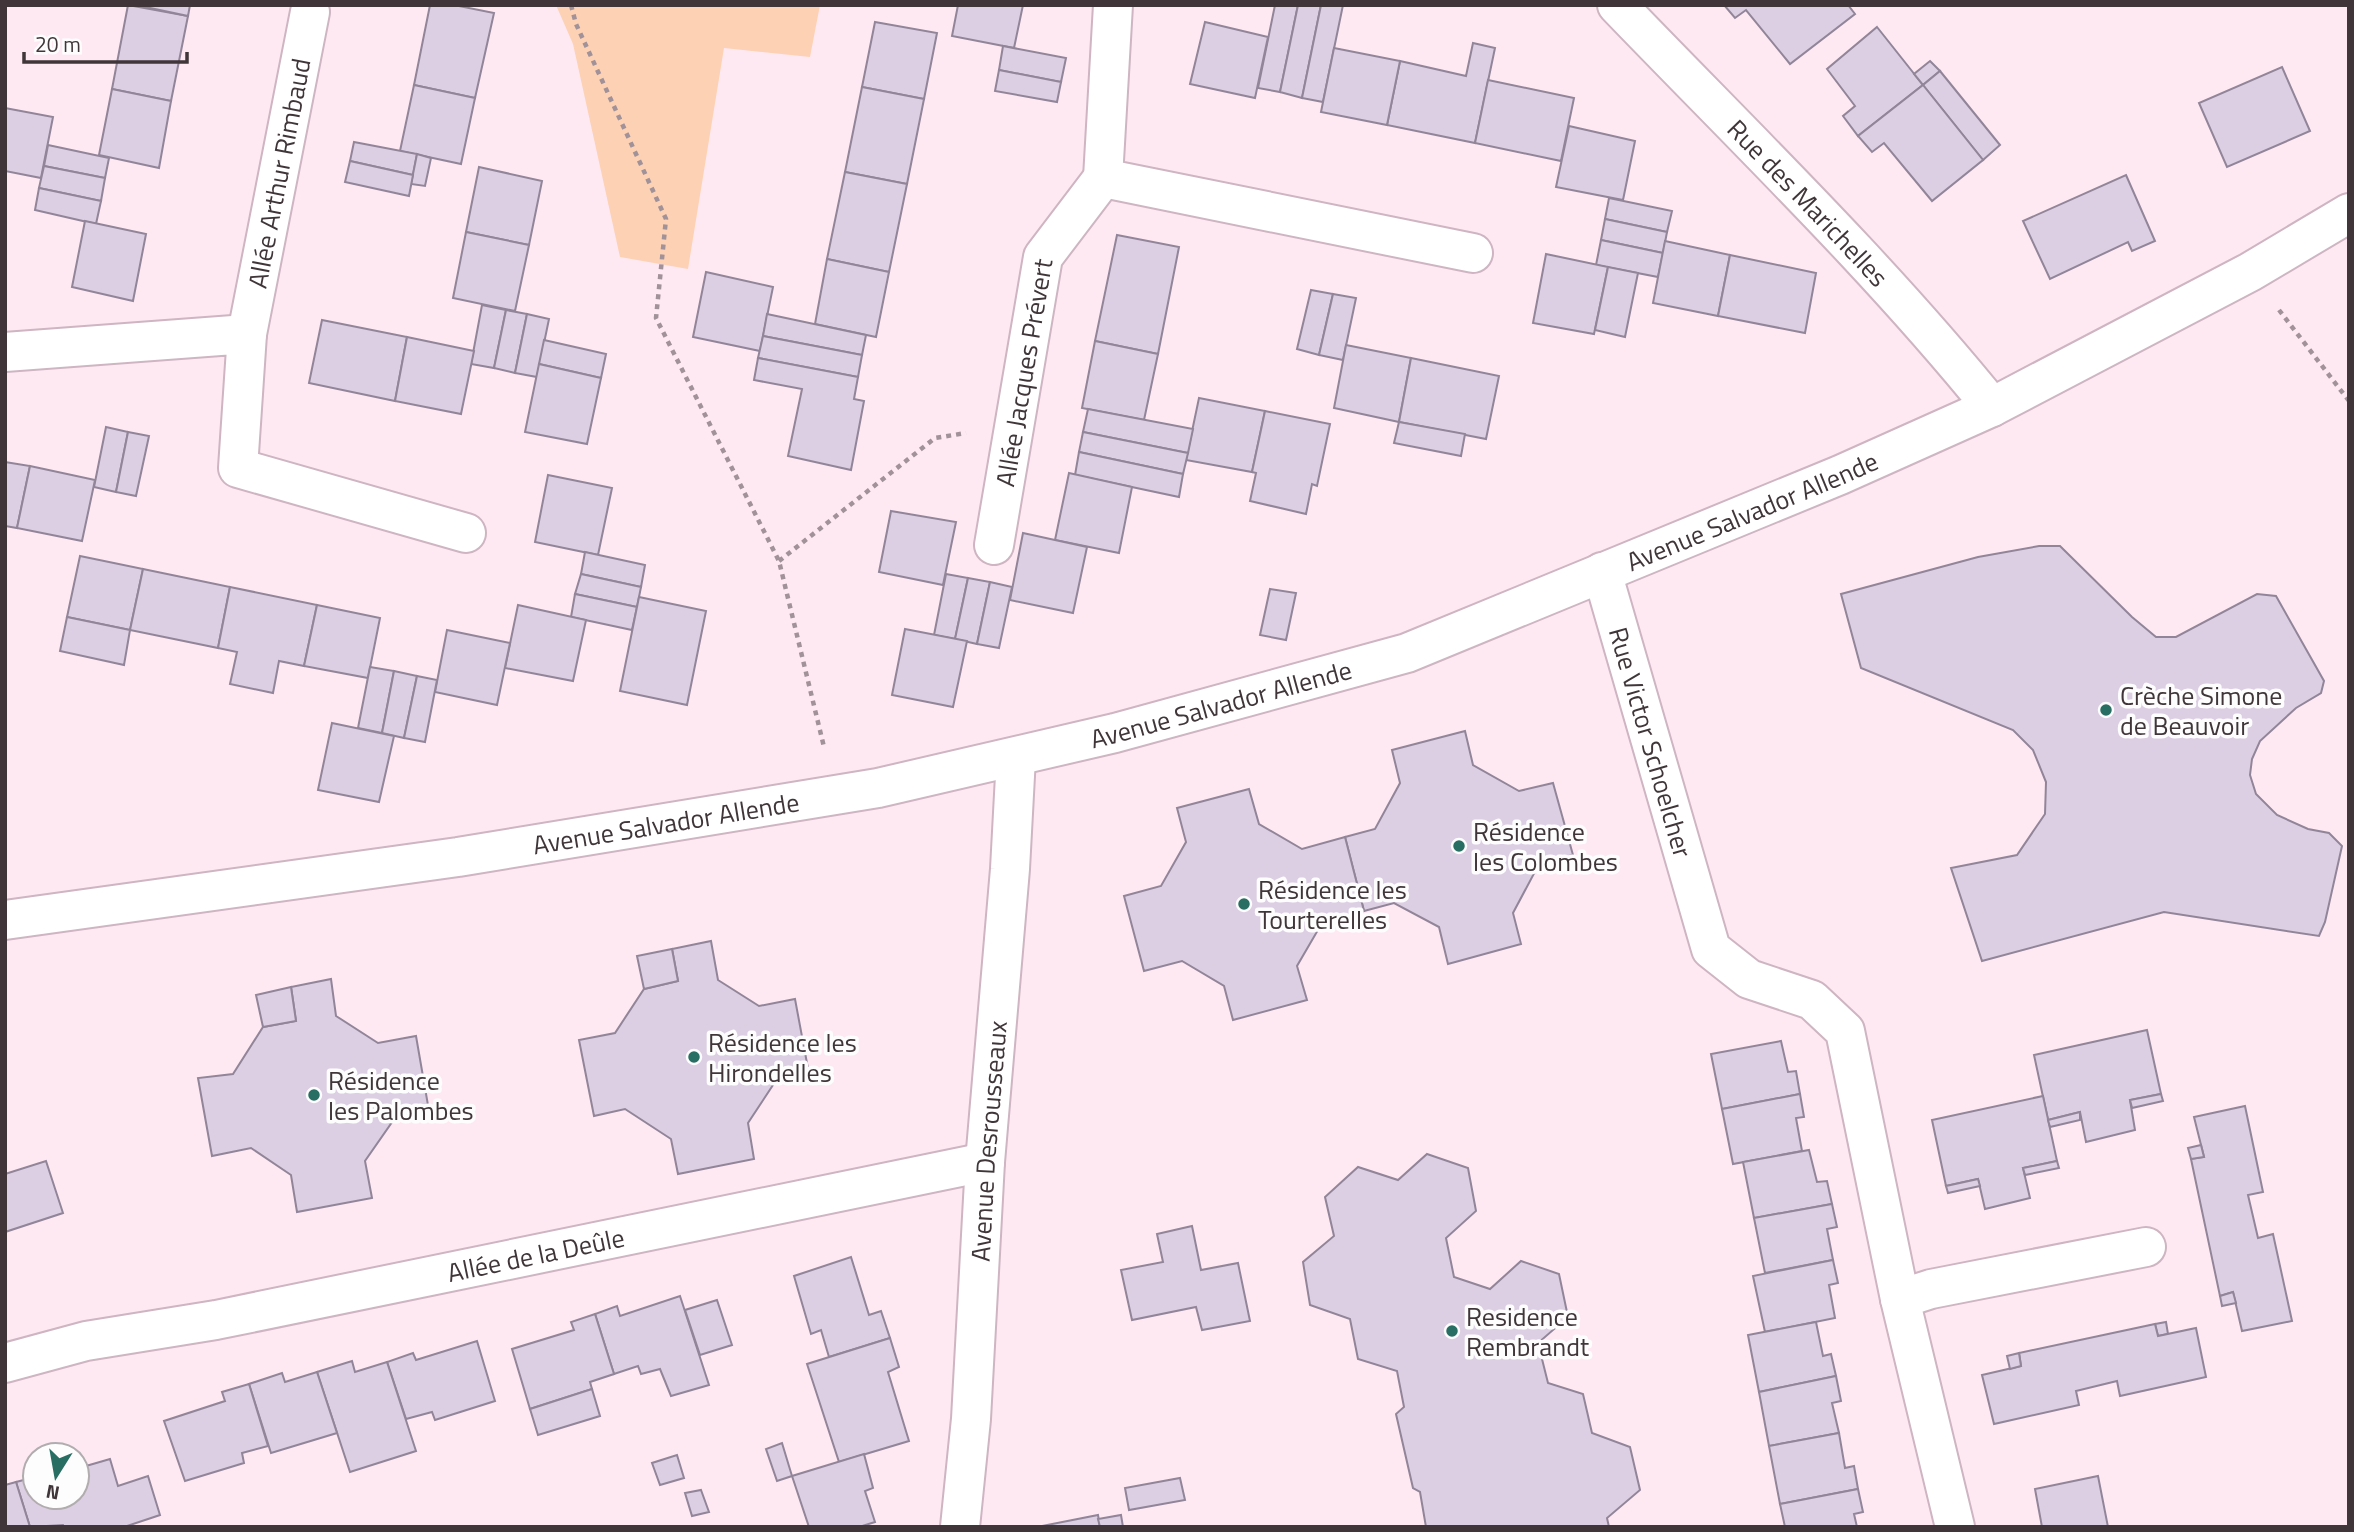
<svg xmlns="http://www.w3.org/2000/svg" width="2354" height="1532" font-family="'Titillium Web',sans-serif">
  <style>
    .green { fill: #fdd1b4 }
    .building { fill: #dccee3; stroke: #928599; stroke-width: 2 }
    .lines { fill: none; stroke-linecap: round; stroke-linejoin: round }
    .minor-casing { stroke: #ceb5c1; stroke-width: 42 }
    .path { stroke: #a19198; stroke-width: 4.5; stroke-dasharray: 5 5; stroke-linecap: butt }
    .minor { stroke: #fff; stroke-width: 38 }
    .poi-dot { fill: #296e62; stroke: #fdfdfd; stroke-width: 2.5 }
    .labels { text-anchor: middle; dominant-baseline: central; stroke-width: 7; stroke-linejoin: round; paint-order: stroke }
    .street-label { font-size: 26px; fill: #40363a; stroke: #fdfdfd }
    .poi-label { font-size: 26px; fill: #40363a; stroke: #fdfdfd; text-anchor: start }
  </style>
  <rect width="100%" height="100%" fill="#fee9f3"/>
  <polygon class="green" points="556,5 820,5 810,57 724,48 688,269 620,257 573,44"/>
  <g class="building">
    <polygon points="128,5 188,16 171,101 112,89"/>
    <polygon points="136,5 190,5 188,16"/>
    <polygon points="430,5 454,5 494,13 475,98 414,85"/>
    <polygon points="958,5 1023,5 1014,48 952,36"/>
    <polygon points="1275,5 1298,5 1280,92 1258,88"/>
    <polygon points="1298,5 1321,5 1302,98 1280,92"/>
    <polygon points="1321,5 1343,5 1323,102 1302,98"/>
    <polygon points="1724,5 1848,5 1855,14 1790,64 1746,10 1735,18"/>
    <polygon points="875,22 937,33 924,99 862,87"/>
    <polygon points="1205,22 1268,37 1255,98 1190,84"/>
    <polygon points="1877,27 1923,85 1858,136 1843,116 1855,106 1827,69"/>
    <polygon points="1473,43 1495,48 1475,143 1387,125 1400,61 1466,76"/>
    <polygon points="1003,46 1066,58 1061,82 999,70"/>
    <polygon points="1334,48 1400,61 1387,125 1321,112"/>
    <polygon points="1930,61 1940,71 1923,85 1914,74"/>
    <polygon points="2282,67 2310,131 2227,167 2199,103"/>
    <polygon points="999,70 1061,82 1057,102 995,91"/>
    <polygon points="1940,71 2000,145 1983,160 1923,85"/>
    <polygon points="1488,80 1574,98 1561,161 1475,143"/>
    <polygon points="414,85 475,98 461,164 400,151"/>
    <polygon points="1923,85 1983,160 1932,201 1884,143 1872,152 1858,136"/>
    <polygon points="862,87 924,99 907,184 845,172"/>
    <polygon points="112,89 171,101 159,168 99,155"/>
    <polygon points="5,108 53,117 41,178 5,171"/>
    <polygon points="1569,126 1635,141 1623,200 1556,187"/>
    <polygon points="354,142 417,154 413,175 350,161"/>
    <polygon points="48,145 109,158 105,178 44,166"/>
    <polygon points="417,154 431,158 425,186 411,184"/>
    <polygon points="350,161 413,175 409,196 345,182"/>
    <polygon points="44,166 105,178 101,201 39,188"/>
    <polygon points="479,167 542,181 529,245 466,232"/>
    <polygon points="845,172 907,184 889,272 827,259"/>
    <polygon points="2126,175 2155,241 2132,251 2128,242 2050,279 2023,221"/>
    <polygon points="39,188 101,201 96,224 35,210"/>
    <polygon points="1609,198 1672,211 1667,232 1605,219"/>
    <polygon points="1605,219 1667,232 1663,253 1601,240"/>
    <polygon points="85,221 146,234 133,301 72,287"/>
    <polygon points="466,232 529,245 515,311 453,298"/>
    <polygon points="1117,235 1179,247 1158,354 1095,341"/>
    <polygon points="1601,240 1663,253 1658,277 1596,265"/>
    <polygon points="1665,241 1730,255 1718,316 1653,303"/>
    <polygon points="1546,254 1608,267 1594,334 1533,323"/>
    <polygon points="1730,255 1816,273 1805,333 1718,316"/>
    <polygon points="827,259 889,272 876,337 815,324"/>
    <polygon points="1608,267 1638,273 1625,337 1595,330"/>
    <polygon points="706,272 773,287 760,351 693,337"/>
    <polygon points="1311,290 1333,294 1319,355 1297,349"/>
    <polygon points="1333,294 1356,298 1343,360 1319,355"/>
    <polygon points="482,305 506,310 494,368 471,364"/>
    <polygon points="506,310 527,314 515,373 494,368"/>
    <polygon points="527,314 549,319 537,377 515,373"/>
    <polygon points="767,314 866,335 862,355 763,336"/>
    <polygon points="322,320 407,337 395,401 309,383"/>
    <polygon points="763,336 862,355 858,377 758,358"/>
    <polygon points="407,337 474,351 461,414 395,401"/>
    <polygon points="544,340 606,354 601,378 539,364"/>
    <polygon points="1095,341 1158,354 1144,420 1082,408"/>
    <polygon points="1346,345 1411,358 1399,422 1334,408"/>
    <polygon points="758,358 858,377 854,399 864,401 851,470 788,456 802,389 754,380"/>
    <polygon points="1411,358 1499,376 1486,439 1399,422"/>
    <polygon points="539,364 601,378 587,444 525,432"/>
    <polygon points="1199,398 1265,411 1252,472 1186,460"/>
    <polygon points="1088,409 1193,429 1188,453 1083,432"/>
    <polygon points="1265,411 1330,424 1317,486 1312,484 1306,514 1250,501 1256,473 1252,472"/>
    <polygon points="1399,422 1465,434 1461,456 1394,443"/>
    <polygon points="106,427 128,432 116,492 94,487"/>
    <polygon points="128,432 149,436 136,496 116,492"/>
    <polygon points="1083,432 1188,453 1183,474 1079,452"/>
    <polygon points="1079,452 1183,474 1179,497 1075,475"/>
    <polygon points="5,462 30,466 17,528 5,526"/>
    <polygon points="30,466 95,480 82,541 17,528"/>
    <polygon points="1069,473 1132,487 1119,553 1055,540"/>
    <polygon points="548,475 612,488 598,555 535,542"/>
    <polygon points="891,511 956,522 943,585 879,572"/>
    <polygon points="1023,533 1087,547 1073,613 1010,600"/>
    <polygon points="2039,546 2060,546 2132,617 2156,637 2176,637 2257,594 2276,596 2324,681 2321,693 2296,708 2260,741 2252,759 2250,775 2256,794 2277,815 2308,829 2329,833 2342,846 2325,922 2319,936 2164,912 1982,961 1951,868 2017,855 2045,814 2046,782 2033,750 2013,730 1861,668 1841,594 1978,557"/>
    <polygon points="585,552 645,565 641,587 581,574"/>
    <polygon points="80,556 143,569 130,630 67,617"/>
    <polygon points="143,569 230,587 218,648 130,630"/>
    <polygon points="581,574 641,587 637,607 575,594"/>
    <polygon points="946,574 968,578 955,639 934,635"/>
    <polygon points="968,578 990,582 977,644 955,639"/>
    <polygon points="990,582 1012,587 999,648 977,644"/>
    <polygon points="230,587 317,605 304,666 279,661 273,693 230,684 237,652 218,648"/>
    <polygon points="1270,589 1296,593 1286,640 1260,635"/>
    <polygon points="575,594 637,607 632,630 571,617"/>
    <polygon points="639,597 706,611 687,705 620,691"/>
    <polygon points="317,605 380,618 368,678 304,666"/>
    <polygon points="518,605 586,620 573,681 505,668"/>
    <polygon points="67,617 130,630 124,665 60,651"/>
    <polygon points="905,629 967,641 953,707 892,695"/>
    <polygon points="447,630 510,643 497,705 435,692"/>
    <polygon points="370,667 394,671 382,733 358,728"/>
    <polygon points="394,671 417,676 404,738 382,733"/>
    <polygon points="417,676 437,680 425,742 404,738"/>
    <polygon points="332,723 394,736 379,802 318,790"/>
    <polygon points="1465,731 1473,765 1519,791 1553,783 1573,855 1539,864 1513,913 1521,944 1448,964 1439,927 1394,903 1364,911 1345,837 1375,829 1400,783 1392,750"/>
    <polygon points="1249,789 1259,824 1302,849 1345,837 1364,911 1322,923 1297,966 1307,1000 1233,1020 1224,986 1182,961 1144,971 1124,896 1161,886 1186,842 1177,808"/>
    <polygon points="711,941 718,980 759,1006 795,999 809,1074 777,1079 748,1123 754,1159 678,1174 671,1139 625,1109 594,1116 579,1040 615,1033 644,989 678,981 672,949"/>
    <polygon points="672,949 678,981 644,989 637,956"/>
    <polygon points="331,979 336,1016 378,1043 416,1036 429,1111 395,1118 365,1161 372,1198 297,1212 291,1175 251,1148 212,1156 198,1078 233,1074 263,1027 296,1021 291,987"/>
    <polygon points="291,987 296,1021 263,1027 256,995"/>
    <polygon points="2147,1030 2161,1094 2130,1100 2135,1130 2086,1142 2080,1112 2048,1120 2034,1055"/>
    <polygon points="1781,1041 1788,1072 1796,1071 1800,1094 1722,1109 1711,1054"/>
    <polygon points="1800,1094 1804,1117 1796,1118 1802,1151 1733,1164 1722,1109"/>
    <polygon points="2161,1094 2163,1101 2132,1108 2130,1100"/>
    <polygon points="2043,1096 2057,1161 2023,1168 2030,1198 1985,1209 1978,1179 1946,1186 1932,1120"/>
    <polygon points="2245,1106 2263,1192 2248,1195 2258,1238 2273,1234 2292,1321 2242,1331 2233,1292 2220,1296 2191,1159 2204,1157 2194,1117"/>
    <polygon points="2080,1112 2080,1120 2050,1127 2048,1120"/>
    <polygon points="2201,1145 2204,1157 2191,1159 2188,1148"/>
    <polygon points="1809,1150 1817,1182 1827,1181 1832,1204 1754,1218 1743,1162"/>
    <polygon points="1427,1154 1468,1168 1476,1211 1446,1238 1454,1277 1490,1289 1521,1261 1559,1274 1568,1317 1538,1343 1548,1383 1583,1394 1592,1433 1630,1447 1640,1490 1607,1518 1609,1527 1426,1527 1420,1492 1413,1488 1396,1414 1404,1407 1397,1371 1358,1359 1350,1319 1310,1305 1303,1262 1334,1236 1325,1197 1358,1167 1398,1180"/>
    <polygon points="46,1161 63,1213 5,1232 5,1174"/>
    <polygon points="2057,1161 2059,1168 2025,1175 2023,1168"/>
    <polygon points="1978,1179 1980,1186 1948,1193 1946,1186"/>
    <polygon points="1832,1204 1837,1227 1827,1229 1833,1260 1765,1273 1754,1218"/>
    <polygon points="1192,1226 1201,1270 1238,1263 1250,1321 1202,1330 1196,1307 1132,1320 1121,1270 1163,1262 1157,1234"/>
    <polygon points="851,1257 869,1315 881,1311 890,1338 829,1357 821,1330 811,1334 794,1276"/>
    <polygon points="1833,1260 1838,1283 1829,1285 1835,1318 1765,1332 1753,1276"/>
    <polygon points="2233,1292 2236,1303 2222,1306 2220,1296"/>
    <polygon points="680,1296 709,1385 671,1396 660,1369 641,1374 638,1366 614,1374 595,1314 617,1306 620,1316"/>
    <polygon points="717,1300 732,1345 700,1355 685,1310"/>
    <polygon points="595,1314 614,1374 590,1382 592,1389 530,1409 512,1349 574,1330 571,1322"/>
    <polygon points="1816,1322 1823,1356 1831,1354 1836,1376 1759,1392 1748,1335"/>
    <polygon points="2166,1322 2168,1334 2158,1336 2155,1324"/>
    <polygon points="2155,1324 2158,1336 2196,1328 2206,1377 2120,1396 2117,1381 2076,1391 2079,1405 1994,1424 1982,1375 2021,1366 2019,1353"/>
    <polygon points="890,1338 899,1367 888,1372 909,1441 839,1462 807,1364"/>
    <polygon points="477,1341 495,1401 435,1420 432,1412 406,1419 387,1362 413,1353 416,1360"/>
    <polygon points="2019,1353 2021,1366 2010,1369 2007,1356"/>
    <polygon points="352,1361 355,1372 387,1362 416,1451 350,1472 317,1372"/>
    <polygon points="317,1372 337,1433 271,1453 249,1384 282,1373 285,1382"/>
    <polygon points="1836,1376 1841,1401 1832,1403 1839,1433 1769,1446 1759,1392"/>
    <polygon points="249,1384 268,1446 242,1453 244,1463 185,1481 164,1421 225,1401 222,1392"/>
    <polygon points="592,1389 600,1416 538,1435 530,1409"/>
    <polygon points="1839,1433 1845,1468 1854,1466 1858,1489 1780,1504 1769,1446"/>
    <polygon points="782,1443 792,1476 777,1481 766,1449"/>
    <polygon points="864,1454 873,1488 865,1491 875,1522 859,1527 809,1527 792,1476"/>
    <polygon points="677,1455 684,1478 660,1485 652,1463"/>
    <polygon points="110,1459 118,1486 148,1476 160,1515 124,1527 64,1527 63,1525 30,1527 16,1482 35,1477 35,1497 77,1497 77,1464 79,1468"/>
    <polygon points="2098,1476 2108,1527 2042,1527 2035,1489"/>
    <polygon points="1180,1478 1185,1500 1129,1510 1125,1488"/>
    <polygon points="16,1482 30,1527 5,1527 5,1485"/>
    <polygon points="1858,1489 1863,1512 1854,1514 1857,1527 1785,1527 1780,1504"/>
    <polygon points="701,1490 709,1512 692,1516 685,1493"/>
    <polygon points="1098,1515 1100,1527 1037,1527"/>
    <polygon points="1121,1515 1123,1527 1100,1527 1098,1519"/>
  </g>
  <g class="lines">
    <defs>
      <g id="minor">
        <polyline points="1113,5 1103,178 1473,253"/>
        <path id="s1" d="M 1617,5 C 1744,137 1877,265 1992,407"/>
        <path id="s2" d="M 247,334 L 310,12"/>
        <polyline points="5,352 247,334 238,468 466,533"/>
        <path id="s3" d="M 994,545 L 1043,257 L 1103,178"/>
        <path id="s4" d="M 1602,572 L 1711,949 L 1749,979 L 1812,1000 L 1845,1031 L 1900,1299 L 1955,1527"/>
        <path id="s5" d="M 5,920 L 458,857 L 878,788 L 1115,733 L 1407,653 L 1840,475 L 1992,407 L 2250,272 L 2349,213"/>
        <polyline points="1900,1299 1931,1289 2146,1247"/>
        <path id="s6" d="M 5,1363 L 86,1341 L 216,1320 L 985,1162"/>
        <path id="s7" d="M 960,1527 L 971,1419 L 985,1162 L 1010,869 L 1016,757"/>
      </g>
    </defs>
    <use href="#minor" class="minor-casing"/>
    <g class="path">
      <polyline points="571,5 576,24 666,219 656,318 779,561 824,747"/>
      <polyline points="2279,310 2349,401"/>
      <polyline points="779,561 935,438 966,433"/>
    </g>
    <use href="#minor" class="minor"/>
  </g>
  <g class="poi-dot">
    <circle cx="2106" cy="710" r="7"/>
    <circle cx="1459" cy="846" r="7"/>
    <circle cx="1244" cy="904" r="7"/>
    <circle cx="694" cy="1057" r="7"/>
    <circle cx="314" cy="1095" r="7"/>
    <circle cx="1452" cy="1331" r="7"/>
  </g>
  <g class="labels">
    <g class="street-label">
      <text stroke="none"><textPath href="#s2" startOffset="164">Allée Arthur Rimbaud</textPath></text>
      <text stroke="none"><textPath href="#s1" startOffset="275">Rue des Marichelles</textPath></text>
      <text stroke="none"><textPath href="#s3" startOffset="175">Allée Jacques Prévert</textPath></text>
      <text stroke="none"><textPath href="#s5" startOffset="1802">Avenue Salvador Allende</textPath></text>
      <text stroke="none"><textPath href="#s5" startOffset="1236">Avenue Salvador Allende</textPath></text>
      <text stroke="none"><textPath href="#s4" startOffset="177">Rue Victor Schoelcher</textPath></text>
      <text stroke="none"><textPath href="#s5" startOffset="668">Avenue Salvador Allende</textPath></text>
      <text stroke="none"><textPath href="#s7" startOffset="387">Avenue Desrousseaux</textPath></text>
      <text stroke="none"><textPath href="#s6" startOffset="542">Allée de la Deûle</textPath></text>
    </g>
    <g class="poi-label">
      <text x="2120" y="695">Crèche Simone<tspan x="2120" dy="30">de Beauvoir</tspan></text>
      <text x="1473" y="831">Résidence<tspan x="1473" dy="30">les Colombes</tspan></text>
      <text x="1258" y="889">Résidence les<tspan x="1258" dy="30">Tourterelles</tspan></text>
      <text x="708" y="1042">Résidence les<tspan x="708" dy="30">Hirondelles</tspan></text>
      <text x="328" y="1080">Résidence<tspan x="328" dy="30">les Palombes</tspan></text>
      <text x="1466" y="1316">Residence<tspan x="1466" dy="30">Rembrandt</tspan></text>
    </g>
  </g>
  <rect width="2354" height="1532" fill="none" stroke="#40363a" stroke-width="14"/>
  <g transform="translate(56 1476) rotate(191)"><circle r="33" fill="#fdfdfd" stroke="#b1adaf" stroke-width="2"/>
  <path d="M0-5L12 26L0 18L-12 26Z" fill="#296e62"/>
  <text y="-10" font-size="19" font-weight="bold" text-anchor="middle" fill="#40363a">N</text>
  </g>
  <path d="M24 52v10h163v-10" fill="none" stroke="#40363a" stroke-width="3.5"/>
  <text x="35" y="52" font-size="21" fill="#40363a" stroke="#fdfdfd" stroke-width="5" paint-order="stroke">20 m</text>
</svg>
